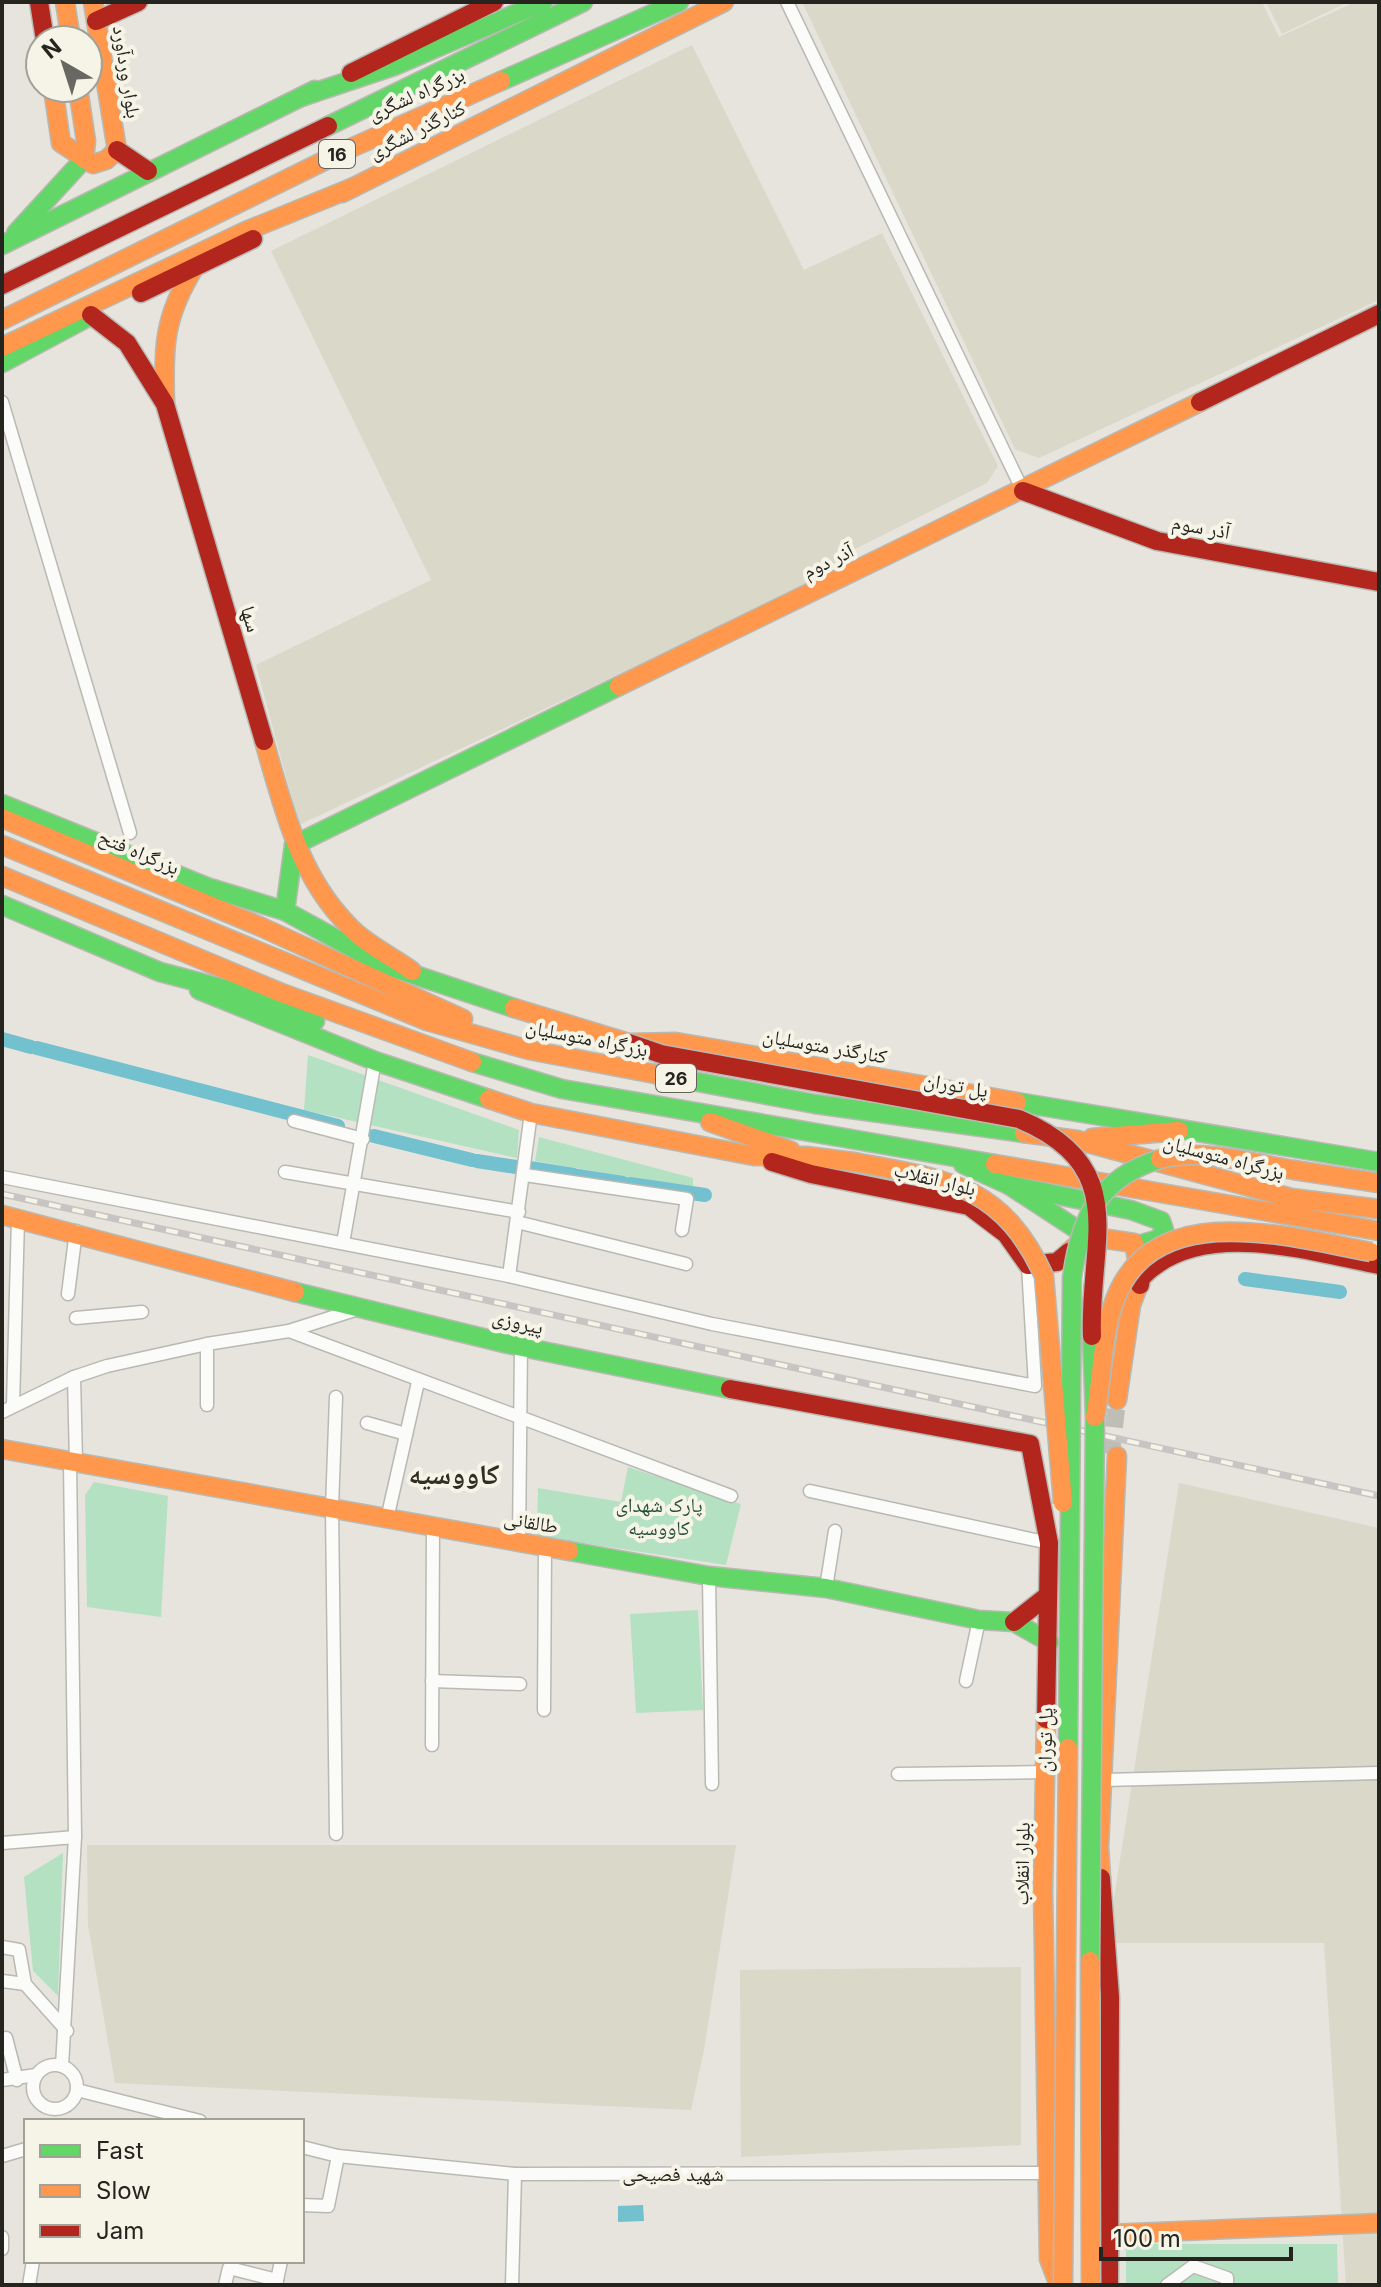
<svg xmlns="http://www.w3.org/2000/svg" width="1381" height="2287" font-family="Inter,'Noto Naskh Arabic',sans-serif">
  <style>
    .built { fill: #dad8c9 }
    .green { fill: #b5e1c3 }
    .water { fill: #73c0ce }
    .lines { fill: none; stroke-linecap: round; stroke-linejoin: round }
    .canal { stroke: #73c0ce; stroke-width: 14 }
    .secondary-tunnel { stroke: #bfbeb6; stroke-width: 18; stroke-dasharray: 18 9; stroke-linecap: butt }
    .street-casing { stroke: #b9b9b3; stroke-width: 15 }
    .fast-casing { stroke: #b9b9b3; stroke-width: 21 }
    .slow-casing { stroke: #b9b9b3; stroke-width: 21 }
    .jam-casing { stroke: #b9b9b3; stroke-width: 21 }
    .street { stroke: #fbfbfa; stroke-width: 12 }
    .fast { stroke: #63d668; stroke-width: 18 }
    .slow { stroke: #ff974d; stroke-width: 18 }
    .jam { stroke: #b3261e; stroke-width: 18 }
    .rail-casing { stroke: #c7c5c3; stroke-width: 7 }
    .rail { stroke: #f6f4e7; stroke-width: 4; stroke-dasharray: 12; stroke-linecap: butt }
    .fast-bridge-casing { stroke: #b9b9b3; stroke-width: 21; stroke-linecap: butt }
    .slow-bridge-casing { stroke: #b9b9b3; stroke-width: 21; stroke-linecap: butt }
    .jam-bridge-casing { stroke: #b9b9b3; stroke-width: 21; stroke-linecap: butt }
    .fast-bridge { stroke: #63d668; stroke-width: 18 }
    .slow-bridge { stroke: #ff974d; stroke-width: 18 }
    .jam-bridge { stroke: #b3261e; stroke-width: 18 }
    .labels { text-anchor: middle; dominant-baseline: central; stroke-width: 8; stroke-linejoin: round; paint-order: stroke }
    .shield { fill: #f6f4e7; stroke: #64625b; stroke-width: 2 }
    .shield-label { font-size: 18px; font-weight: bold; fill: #25241f }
    .street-label { font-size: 20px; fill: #25241f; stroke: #f6f4e7 }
    .park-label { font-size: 20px; fill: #245038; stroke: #f6f4e7 }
    .district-label { font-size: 28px; font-weight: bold; fill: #312f25; stroke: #f6f4e7 }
  </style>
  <rect width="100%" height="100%" fill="#e6e4dc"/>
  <g class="built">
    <polygon points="802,2 1262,2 1279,37 1355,2 1379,2 1379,300 1039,458 1015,449"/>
    <polygon points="1266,2 1348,2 1282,34"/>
    <polygon points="692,45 804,270 882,233 998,466 987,483 849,552 854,563 299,825 256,665 431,580 271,251"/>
    <polygon points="1179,1483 1379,1528 1379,2285 1346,2285 1324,1943 1107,1943"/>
    <polygon points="87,1845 736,1845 704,2050 691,2110 115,2083 88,1925"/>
    <polygon points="1021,1967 1021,2145 741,2157 740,1970"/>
  </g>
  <g class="green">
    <polygon points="308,1055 519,1130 517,1158 304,1110"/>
    <polygon points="539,1137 693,1178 693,1188 535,1161"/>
    <polygon points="628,1467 741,1504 726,1565 537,1536 538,1488 621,1502"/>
    <polygon points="94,1482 168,1496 161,1617 87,1607 85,1495"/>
    <polygon points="698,1610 703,1710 636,1713 630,1614"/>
    <polygon points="63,1853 58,1996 33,1971 24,1877"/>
    <polygon points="1126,2244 1337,2244 1338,2285 1126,2285"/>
  </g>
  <polygon class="water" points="643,2205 644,2221 618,2222 618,2206"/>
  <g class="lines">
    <g class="canal">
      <polyline points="2,1039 31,1047"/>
      <polyline points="37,1048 338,1126"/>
      <polyline points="374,1136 472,1160"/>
      <polyline points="477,1161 516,1167"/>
      <polyline points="530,1168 574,1175"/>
      <polyline points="578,1176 623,1183"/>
      <polyline points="630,1184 705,1195"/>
      <polyline points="1245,1279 1340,1292"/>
    </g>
    <polyline class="secondary-tunnel" points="1111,1454 1117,1400"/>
    <defs>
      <g id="street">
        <polyline points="787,2 1023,491"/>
        <polyline points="2,402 130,833"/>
        <polyline points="294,1121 363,1139"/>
        <polyline points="285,1172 519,1212"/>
        <polyline points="525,1175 687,1199 682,1230"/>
        <polyline points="2,1177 509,1276 712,1324 1035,1386 1028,1265"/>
        <polyline points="517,1222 686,1264"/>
        <polyline points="343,1243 375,1061"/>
        <polyline points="509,1276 531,1113"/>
        <polyline points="1079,1293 1086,1244"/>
        <polyline points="68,1294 76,1231"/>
        <polyline points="76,1318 142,1312"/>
        <polyline points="289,1331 731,1496"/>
        <polyline points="74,1377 76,1463"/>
        <polyline points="336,1397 332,1508 336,1834"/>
        <polyline points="207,1405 207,1344"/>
        <polyline points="13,1406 18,1219"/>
        <polyline points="2,1412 74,1377 107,1366 207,1344 289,1331 358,1309"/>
        <polyline points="367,1423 406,1434"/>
        <polyline points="810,1491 1049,1543"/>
        <polyline points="387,1519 418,1382"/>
        <polyline points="519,1542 521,1345"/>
        <polyline points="709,1576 712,1784"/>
        <polyline points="826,1588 835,1531"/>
        <polyline points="432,1681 520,1684"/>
        <polyline points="966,1681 979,1620"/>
        <polyline points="544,1710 545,1547"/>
        <polyline points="432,1745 433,1527"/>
        <polyline points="898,1774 1046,1772"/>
        <polyline points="1104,1780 1379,1773"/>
        <polyline points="2,1843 75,1837"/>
        <polyline points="2,1947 19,1950 25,1984"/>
        <polyline points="2,1981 25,1984 67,2031"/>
        <polyline points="6,2038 17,2080"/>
        <circle cx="55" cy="2087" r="22"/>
        <polyline points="62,2066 75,1837 70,1462"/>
        <polyline points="2,2080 36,2075"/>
        <polyline points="77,2090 200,2121"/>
        <polyline points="302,2147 338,2156 515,2174 1047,2173"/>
        <polyline points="2,2156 26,2149"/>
        <polyline points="302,2205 328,2206 338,2156"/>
        <polyline points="2,2237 2,2249"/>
        <polyline points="29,2285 33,2261"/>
        <polyline points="225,2285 229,2268 277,2280"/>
        <polyline points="276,2285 281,2261"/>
        <polyline points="512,2285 515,2174"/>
        <polyline points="1167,2285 1193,2266 1227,2278 1227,2285"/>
      </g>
      <g id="fast">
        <polyline points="501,81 679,2"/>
        <polyline points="301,97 394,66 543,2"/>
        <polyline points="328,126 583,2"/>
        <polyline points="16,233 84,159"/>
        <polyline points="2,245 315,90"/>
        <polyline points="2,363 90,316"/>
        <polyline points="2,804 207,887 285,911 382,964 514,1008"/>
        <polyline points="294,845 619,686"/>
        <polyline points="2,905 160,972 240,993 315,1021"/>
        <polyline points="285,911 294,845"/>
        <polyline points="199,990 375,1061 489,1099"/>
        <polyline points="472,1062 562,1089 995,1164"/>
        <polyline points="655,1074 815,1104 1024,1133"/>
        <polyline points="1017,1102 1379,1162"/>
        <polyline points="963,1164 1009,1185 1087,1236"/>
        <polyline points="1009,1185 1131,1210 1161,1221 1164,1230 1159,1239 1142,1244"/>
        <polyline points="295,1292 508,1344 730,1389"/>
        <polyline points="569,1551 709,1576 826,1588 979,1620 1014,1622 1049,1642"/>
      </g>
      <g id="slow">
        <polyline points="65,2 71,40"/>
        <polyline points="53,88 61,143 93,164 106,160 117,150 93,2"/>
        <polyline points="78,88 86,141 84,159"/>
        <polyline points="342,193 724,2"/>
        <polyline points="2,320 342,152 501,81"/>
        <polyline points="2,347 246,231 354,187"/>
        <path d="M 165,402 C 163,346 164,317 194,268"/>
        <polyline points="619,686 1200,402"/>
        <path d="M 264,741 C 283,806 298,874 347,924 C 364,943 391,956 412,971"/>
        <polyline points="2,818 259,926 463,1019"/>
        <polyline points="2,845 427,1021 529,1050 655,1074"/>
        <polyline points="2,876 279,992 472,1062"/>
        <polyline points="514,1008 629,1043 676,1042 1017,1102"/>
        <polyline points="489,1099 531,1113 754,1156 806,1156 854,1162"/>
        <polyline points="710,1122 791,1151"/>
        <polyline points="1024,1133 1077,1140 1291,1198 1379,1209"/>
        <polyline points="1092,1138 1179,1131"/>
        <polyline points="995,1164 1379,1231"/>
        <polyline points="1294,1170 1379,1183"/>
        <polyline points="2,1215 295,1292"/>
        <polyline points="1069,1252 1087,1236 1134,1243 1141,1278 1131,1305 1117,1400"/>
        <polyline points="2,1449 569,1551"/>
        <polyline points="1046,1719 1043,1890 1049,2259 1059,2285"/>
        <polyline points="1101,1878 1099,1847 1117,1456"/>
        <polyline points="1109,2234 1379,2223"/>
      </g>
      <g id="jam">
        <polyline points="39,2 45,40"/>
        <polyline points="96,21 138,2"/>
        <polyline points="351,73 494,2"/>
        <polyline points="117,150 148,171"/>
        <polyline points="2,285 328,126"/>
        <polyline points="141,293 253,239"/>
        <polyline points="91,315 127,343 165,404 264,741"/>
        <polyline points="1200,402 1379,314"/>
        <polyline points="1023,491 1157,541 1379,582"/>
        <polyline points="772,1162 811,1174 969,1206 1006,1234 1028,1265 1057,1262 1069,1252"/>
        <path d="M 1140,1285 L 1141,1278 C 1199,1217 1307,1251 1379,1265"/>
        <polyline points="730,1389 1030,1444 1049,1543 1046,1719"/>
        <polyline points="1014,1622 1047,1596"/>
        <polyline points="1101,1878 1110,1997 1109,2285"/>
      </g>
    </defs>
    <use href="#street" class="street-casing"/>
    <use href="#fast" class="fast-casing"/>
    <use href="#slow" class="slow-casing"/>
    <use href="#jam" class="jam-casing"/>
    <use href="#street" class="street"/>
    <use href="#fast" class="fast"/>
    <use href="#slow" class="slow"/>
    <use href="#jam" class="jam"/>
    <defs>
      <polyline id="rail" points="2,1194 1379,1496"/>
    </defs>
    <use href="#rail" class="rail-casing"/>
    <use href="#rail" class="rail"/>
    <defs>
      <g id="fast-bridge">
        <path d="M 1068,1748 L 1072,1278 C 1080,1219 1098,1178 1160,1159"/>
        <polyline points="1090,1961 1095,1417 1092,1336"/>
      </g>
      <g id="slow-bridge">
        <path d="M 1160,1159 C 1204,1148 1250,1163 1294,1170"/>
        <path d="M 854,1162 C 946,1179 1002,1184 1044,1276 L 1063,1503"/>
        <path d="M 1095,1417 C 1103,1377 1101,1328 1119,1290 C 1162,1199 1294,1238 1371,1252"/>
        <polyline points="1090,1961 1091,2285"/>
        <polyline points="1063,2285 1068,1748"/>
      </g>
      <path id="jam-bridge" d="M 629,1043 L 661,1054 L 1019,1119 C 1133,1167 1088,1242 1092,1336"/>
    </defs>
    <use href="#fast-bridge" class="fast-bridge-casing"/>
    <use href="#slow-bridge" class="slow-bridge-casing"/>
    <use href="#jam-bridge" class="jam-bridge-casing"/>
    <use href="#fast-bridge" class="fast-bridge"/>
    <use href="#slow-bridge" class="slow-bridge"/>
    <use href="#jam-bridge" class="jam-bridge"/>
  </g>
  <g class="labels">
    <g class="shield">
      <rect x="319" y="140" width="36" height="28" rx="6"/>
      <rect x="656" y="1064" width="40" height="28" rx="6"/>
    </g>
    <g class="shield-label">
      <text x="337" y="154">16</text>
      <text x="676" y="1078">26</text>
    </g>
    <g class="street-label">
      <text transform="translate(127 72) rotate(81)">بلوار وردآورد</text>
      <text transform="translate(416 94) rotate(-24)">بزرگراه لشگری</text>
      <text transform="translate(417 130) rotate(-27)">کنارگذر لشگری</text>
      <text transform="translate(1201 527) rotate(10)">آذر سوم</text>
      <text transform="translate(828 561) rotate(-26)">آذر دوم</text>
      <text transform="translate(251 619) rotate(74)">سها</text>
      <text transform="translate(139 852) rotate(23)">بزرگراه فتح</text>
      <text transform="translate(587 1038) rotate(11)">بزرگراه متوسلیان</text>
      <text transform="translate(825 1046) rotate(10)">کنارگذر متوسلیان</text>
      <text transform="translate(956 1085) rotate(10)">پل توران</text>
      <text transform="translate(1224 1157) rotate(15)">بزرگراه متوسلیان</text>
      <text transform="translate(935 1179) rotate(14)">بلوار انقلاب</text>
      <text transform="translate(518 1322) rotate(13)">پیروزی</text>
      <text transform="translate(531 1522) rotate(10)">طالقانی</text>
      <text transform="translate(1045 1740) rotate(-89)">پل توران</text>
      <text transform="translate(1022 1864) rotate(-89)">بلوار انقلاب</text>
      <text x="673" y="2174">شهید فصیحی</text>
    </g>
    <g class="park-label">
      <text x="659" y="1505">پارک شهدای<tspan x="659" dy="23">کاووسیه</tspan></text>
    </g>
    <g class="district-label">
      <text x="454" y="1474">کاووسیه</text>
    </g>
  </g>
  <rect width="1381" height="2287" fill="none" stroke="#25241f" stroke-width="8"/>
  <rect x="24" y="2119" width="280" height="144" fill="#f6f4e7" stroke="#a2a197" stroke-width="2"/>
  <rect x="40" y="2145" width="40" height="12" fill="#63d668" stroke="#a2a197" stroke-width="2"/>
  <text x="96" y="2159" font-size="24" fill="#25241f">Fast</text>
  <rect x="40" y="2185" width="40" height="12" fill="#ff974d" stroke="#a2a197" stroke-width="2"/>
  <text x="96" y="2199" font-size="24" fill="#25241f">Slow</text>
  <rect x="40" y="2225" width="40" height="12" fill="#b3261e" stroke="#a2a197" stroke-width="2"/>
  <text x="96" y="2239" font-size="24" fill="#25241f">Jam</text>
  <g transform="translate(64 64) rotate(321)"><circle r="38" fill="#f6f4e7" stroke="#a2a197" stroke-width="2"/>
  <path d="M0-6L14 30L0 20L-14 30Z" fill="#696761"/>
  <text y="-12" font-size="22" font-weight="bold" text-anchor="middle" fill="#25241f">N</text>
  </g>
  <path d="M1101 2247v12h190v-12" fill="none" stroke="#25241f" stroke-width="4"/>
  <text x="1113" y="2247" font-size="24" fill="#25241f" stroke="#f6f4e7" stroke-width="6" paint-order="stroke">100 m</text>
</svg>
